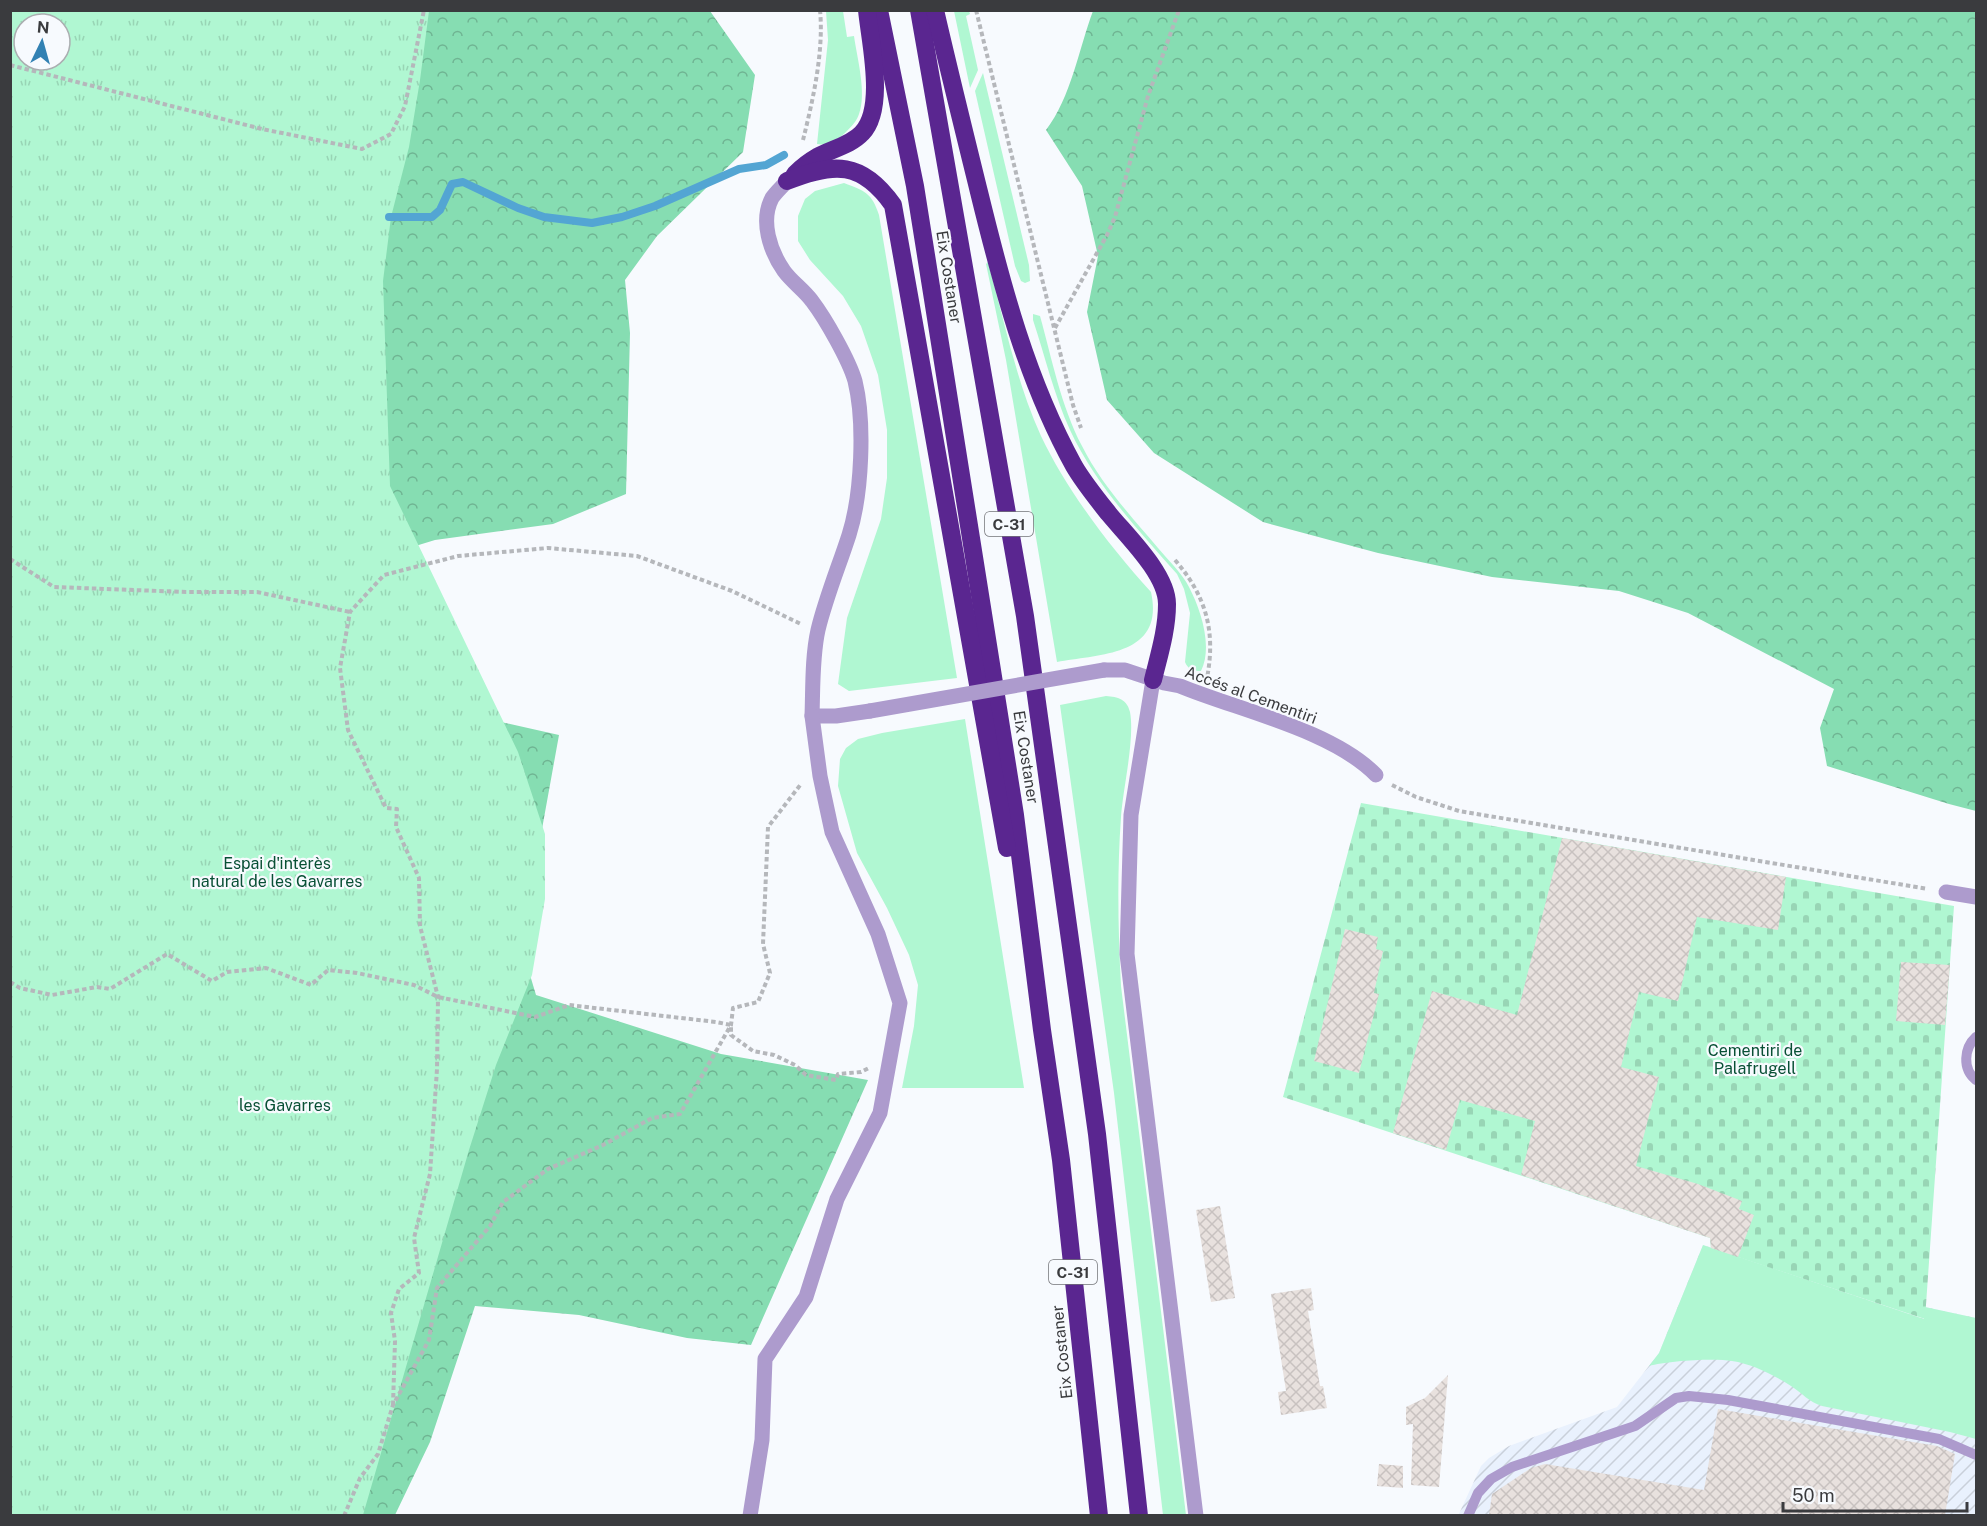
<svg xmlns="http://www.w3.org/2000/svg" width="1987" height="1526" font-family="'Public Sans',sans-serif">
  <style>
    .industrial { fill: url(#industrial-furrows) }
    .grass { fill: #b0f7d2 }
    .forest { fill: url(#forest-crowns); fill-rule: evenodd }
    .cemetery { fill: url(#cemetery-stones) }
    .park { fill: url(#park-tufts); fill-rule: evenodd }
    .lines { fill: none; stroke-linecap: round; stroke-linejoin: round }
    .stream { stroke: #53a5d3; stroke-width: 8 }
    .building { fill: url(#building-cross-hatch) }
    .path { stroke: #b5b7bb; stroke-width: 4; stroke-dasharray: 4.5 3; stroke-linecap: butt }
    .lane { stroke: #ad9bcd; stroke-width: 10 }
    .street { stroke: #ad9bcd; stroke-width: 15 }
    .highway { stroke: #5a2690; stroke-width: 18 }
    .street-bridge { stroke: #ad9bcd; stroke-width: 15 }
    .labels { text-anchor: middle; dominant-baseline: central; stroke-width: 4.5; stroke-linejoin: round; paint-order: stroke }
    .shield { fill: #f7fafe; stroke: #737478; stroke-width: 1.5 }
    .shield-label { font-size: 15px; font-weight: bold; fill: #3a3b3e }
    .street-label { font-size: 16px; fill: #3a3b3e; stroke: #f7fafe }
    .park-label { font-size: 16px; fill: #085035; stroke: #f7fafe }
  </style>
  <defs>
    <pattern id="industrial-furrows" width="10" height="10" patternUnits="userSpaceOnUse" patternTransform="scale(1.5)"><rect width="10" height="10" fill="#e9f1fd"/><path d="M-1 1l2-2M0 10L10 0M9 11l2-2" fill="none" stroke="#c9d0da"/></pattern>
    <pattern id="forest-crowns" width="20" height="18" patternUnits="userSpaceOnUse" patternTransform="scale(1.5)"><rect width="20" height="18" fill="#86ddb2"/><path d="M2 6a3 3 0 1 1 6 0M12 15a3 3 0 1 1 6 0" fill="none" stroke="#6fb492"/></pattern>
    <pattern id="cemetery-stones" width="16" height="16" patternUnits="userSpaceOnUse" patternTransform="scale(1.5)"><rect width="16" height="16" fill="#b0f7d2"/><path d="M2 7V4a2 2 0 0 1 4 0v3zM10 15v-3a2 2 0 0 1 4 0v3z" fill="#98d5b5"/></pattern>
    <pattern id="park-tufts" width="24" height="20" patternUnits="userSpaceOnUse" patternTransform="scale(1.5)"><rect width="24" height="20" fill="#b0f7d2"/><path d="M3 7l-1-3M5 7V3M7 7l1-3M15 17l-1-3M17 17v-4M19 17l1-3" fill="none" stroke="#98d5b5"/></pattern>
    <pattern id="building-cross-hatch" width="8" height="8" patternUnits="userSpaceOnUse" patternTransform="scale(1.5)"><rect width="8" height="8" fill="#e8e1de"/><path d="M0 0l8 8M0 8l8-8" fill="none" stroke="#c8c2c0"/></pattern>
  </defs>
  <rect width="100%" height="100%" fill="#f7fafe"/>
  <polygon class="industrial" points="1703,1245 1924,1319 1925,1307 1976,1318 1976,1515 1458,1516 1481,1466 1489,1458 1509,1446 1617,1407 1659,1353"/>
  <g class="grass">
    <path d="M 826,11 L 843,11 L 847,37 L 854,36 C 857,58 867,93 859,114 C 857,121 851,127 846,132 C 838,140 827,146 817,144 L 828,40 Z"/>
    <polygon points="954,11 969,11 970,14 966,16 978,70 970,88"/>
    <polygon points="983,73 1029,265 1030,281 1025,283 1021,281 1015,266 975,91"/>
    <path d="M 844,183 C 865,191 872,193 879,215 L 957,678 L 849,691 L 838,684 L 847,618 L 881,519 L 887,478 L 887,430 L 878,375 L 861,326 L 843,296 L 810,260 L 798,241 L 798,216 L 805,199 L 815,191 Z"/>
    <path d="M 988,262 C 1004,320 1016,381 1041,436 C 1067,491 1111,548 1151,592 C 1165,656 1101,654 1057,662 L 1006,360 L 986,264 Z"/>
    <path d="M 1033,314 L 1040,316 C 1052,359 1061,406 1082,446 C 1101,484 1131,516 1158,548 C 1168,560 1182,573 1189,587 C 1201,610 1213,647 1201,671 C 1192,671 1188,669 1185,662 L 1190,613 L 1184,589 L 1177,574 C 1138,530 1095,484 1070,430 C 1054,395 1045,356 1033,320 Z"/>
    <path d="M 1106,696 C 1118,697 1127,699 1130,712 C 1135,739 1123,788 1121,817 C 1117,873 1118,929 1121,986 L 1186,1515 L 1163,1515 L 1114,1093 L 1060,705 Z"/>
    <polygon points="965,719 1024,1088 902,1088 914,1026 918,985 909,955 887,908 857,853 838,786 840,759 846,748 858,739 882,733"/>
    <path d="M 1703,1245 L 1924,1319 L 1925,1307 L 1976,1318 L 1976,1439 L 1950,1432 L 1822,1406 C 1809,1402 1802,1393 1791,1386 C 1774,1375 1752,1364 1732,1361 C 1713,1358 1667,1361 1649,1366 L 1659,1353 Z"/>
  </g>
  <g class="forest">
    <path d="M 11,11 L 710,11 L 755,75 L 743,152 L 657,236 L 625,280 L 630,333 L 626,494 L 553,524 L 435,540 L 373,559 L 465,714 L 559,735 L 521,945 L 536,995 L 721,1054 L 868,1080 L 751,1345 L 687,1338 L 579,1315 L 475,1306 L 430,1442 L 395,1515 L 11,1515 ZM 24,24 L 60,24 L 60,60 L 24,60 Z"/>
    <path d="M 1093,11 L 1976,11 L 1976,811 L 1949,804 L 1827,766 L 1820,728 L 1834,689 L 1688,613 L 1619,591 L 1492,577 L 1378,553 L 1263,522 L 1154,453 L 1107,400 L 1087,312 L 1098,256 L 1082,186 L 1046,130 C 1071,98 1079,48 1093,11 Z"/>
  </g>
  <polygon class="cemetery" points="1361,803 1954,906 1925,1319 1711,1248 1710,1238 1283,1097"/>
  <path class="park" d="M 10,11 L 429,11 L 420,80 L 409,147 L 391,217 L 383,281 L 390,486 L 518,752 L 545,834 L 545,899 L 532,975 L 496,1065 L 469,1150 L 363,1515 L 11,1515 ZM 24,24 L 60,24 L 60,60 L 24,60 Z"/>
  <g class="lines">
    <polyline class="stream" points="389,217 432,217 440,210 452,184 463,182 518,208 544,217 592,223 622,217 655,206 739,169 766,165 784,155"/>
  </g>
  <g class="building">
    <polygon points="1562,838 1786,877 1778,930 1697,917 1678,1001 1639,992 1621,1067 1659,1077 1636,1166 1698,1184 1742,1201 1739,1209 1754,1215 1738,1257 1711,1248 1710,1238 1521,1175 1535,1121 1460,1100 1446,1150 1393,1133 1432,991 1517,1015"/>
    <polygon points="1345,929 1378,937 1376,949 1383,951 1374,993 1379,994 1359,1073 1314,1061"/>
    <polygon points="1901,962 1950,965 1945,1025 1896,1021"/>
    <polygon points="1220,1206 1235,1298 1211,1302 1196,1210"/>
    <polygon points="1311,1288 1314,1310 1308,1311 1320,1386 1323,1386 1327,1408 1281,1415 1278,1392 1286,1391 1271,1294"/>
    <polygon points="1448,1375 1439,1487 1411,1485 1413,1424 1406,1425 1406,1407 1425,1398"/>
    <polygon points="1718,1409 1937,1446 1955,1454 1945,1515 1489,1515 1492,1494 1531,1468 1545,1464 1704,1490"/>
    <polygon points="1379,1464 1403,1466 1403,1488 1377,1486"/>
  </g>
  <g class="lines">
    <g class="path">
      <polyline points="976,10 1073,405 1081,428"/>
      <polyline points="10,65 262,129 362,149 391,134 405,106 424,10"/>
      <path d="M 803,140 C 813,100 824,51 820,10"/>
      <polyline points="1055,328 1107,235 1115,217 1148,96 1179,10"/>
      <polyline points="10,559 54,587 186,592 257,592 350,612"/>
      <path d="M 1175,560 C 1206,596 1216,631 1207,678"/>
      <polyline points="1392,785 1416,797 1459,811 1928,889"/>
      <polyline points="10,982 20,988 52,995 97,987 110,989 167,954 212,981 227,972 266,968 311,985 328,970 357,973 414,985 438,997 535,1017 569,1005 716,1022 731,1025 731,1035 753,1051 774,1055 795,1065 806,1075 836,1080 838,1074 861,1072 869,1068"/>
      <polyline points="393,1405 395,1341 391,1313 399,1289 419,1273 414,1238 430,1174 437,1069 438,997 420,926 419,878 396,827 397,809 386,808 348,730 340,668 350,612 384,575 458,556 548,548 637,556 732,591 801,624"/>
      <polyline points="344,1516 360,1478 378,1454 393,1405 429,1340 437,1288 490,1226 503,1202 548,1169 603,1145 652,1118 680,1114 731,1025 733,1008 758,1002 770,973 763,944 768,827 801,784"/>
    </g>
    <g class="lane">
      <path d="M 1976,1037 C 1964,1048 1962,1069 1976,1080"/>
      <polyline points="1468,1516 1478,1493 1491,1479 1512,1467 1635,1426 1676,1398 1689,1396 1728,1400 1939,1439 1976,1455"/>
    </g>
    <g class="street">
      <path d="M 787,181 C 783,186 776,192 772,198 C 760,221 770,251 784,271 C 792,282 804,290 812,301 C 825,318 849,360 855,381 C 865,422 862,494 849,535 C 839,566 826,597 818,630 C 812,657 813,688 812,716 L 836,716 L 870,711"/>
      <path d="M 1104,670 L 1125,670 L 1164,683 L 1180,686 C 1238,710 1332,730 1376,775"/>
      <polyline points="1153,680 1131,815 1127,954 1196,1516"/>
      <polyline points="1946,892 1976,897"/>
      <polyline points="750,1516 762,1440 765,1359 806,1297 837,1199 880,1113 900,1003 878,934 832,832 820,776 812,716"/>
    </g>
    <g class="highway">
      <polyline points="879,10 915,186 1015,815 1042,1030 1061,1160 1099,1516"/>
      <polyline points="919,10 1025,616 1097,1134 1139,1516"/>
      <path d="M 935,10 C 949,71 964,131 979,192 C 1002,286 1027,381 1074,466 C 1084,483 1097,499 1109,514 C 1127,536 1167,574 1167,604 C 1167,630 1159,655 1153,680"/>
      <path d="M 795,174 C 802,167 810,161 817,157 C 832,149 851,145 862,133 C 886,108 870,42 867,10"/>
      <path d="M 787,181 C 834,162 862,161 893,205 L 1007,848"/>
    </g>
    <polyline class="street-bridge" points="870,711 1104,670"/>
  </g>
  <g class="labels">
    <g class="shield">
      <rect x="985" y="512" width="48" height="24" rx="4.5"/>
      <rect x="1049" y="1260" width="48" height="24" rx="4.5"/>
    </g>
    <g class="shield-label">
      <text x="1009" y="524">C-31</text>
      <text x="1073" y="1272">C-31</text>
    </g>
    <g class="street-label">
      <text transform="translate(949 277) rotate(81)">Eix Costaner</text>
      <text transform="translate(1251 695) rotate(20)">Accés al Cementiri</text>
      <text transform="translate(1026 757) rotate(81)">Eix Costaner</text>
      <text transform="translate(1062 1352) rotate(-96)">Eix Costaner</text>
    </g>
    <g class="park-label">
      <text x="277" y="863">Espai d'interès<tspan x="277" dy="18">natural de les Gavarres</tspan></text>
      <text x="1755" y="1050">Cementiri de<tspan x="1755" dy="18">Palafrugell</tspan></text>
      <text x="285" y="1105">les Gavarres</text>
    </g>
  </g>
  <rect width="1987" height="1526" fill="none" stroke="#3a3b3e" stroke-width="24"/>
  <g transform="translate(42 42) rotate(5)"><circle r="28" fill="#f7fafe" stroke="#abaeb1" stroke-width="1.5"/>
  <path d="M0-4.5L10 22L0 15L-10 22Z" fill="#3281b3"/>
  <text y="-9" font-size="16" font-weight="bold" text-anchor="middle" fill="#3a3b3e">N</text>
  </g>
  <path d="M1783 1502v9h184v-9" fill="none" stroke="#3a3b3e" stroke-width="3"/>
  <text x="1792" y="1502" font-size="18" fill="#3a3b3e" stroke="#f7fafe" stroke-width="4.5" paint-order="stroke">50 m</text>
</svg>
